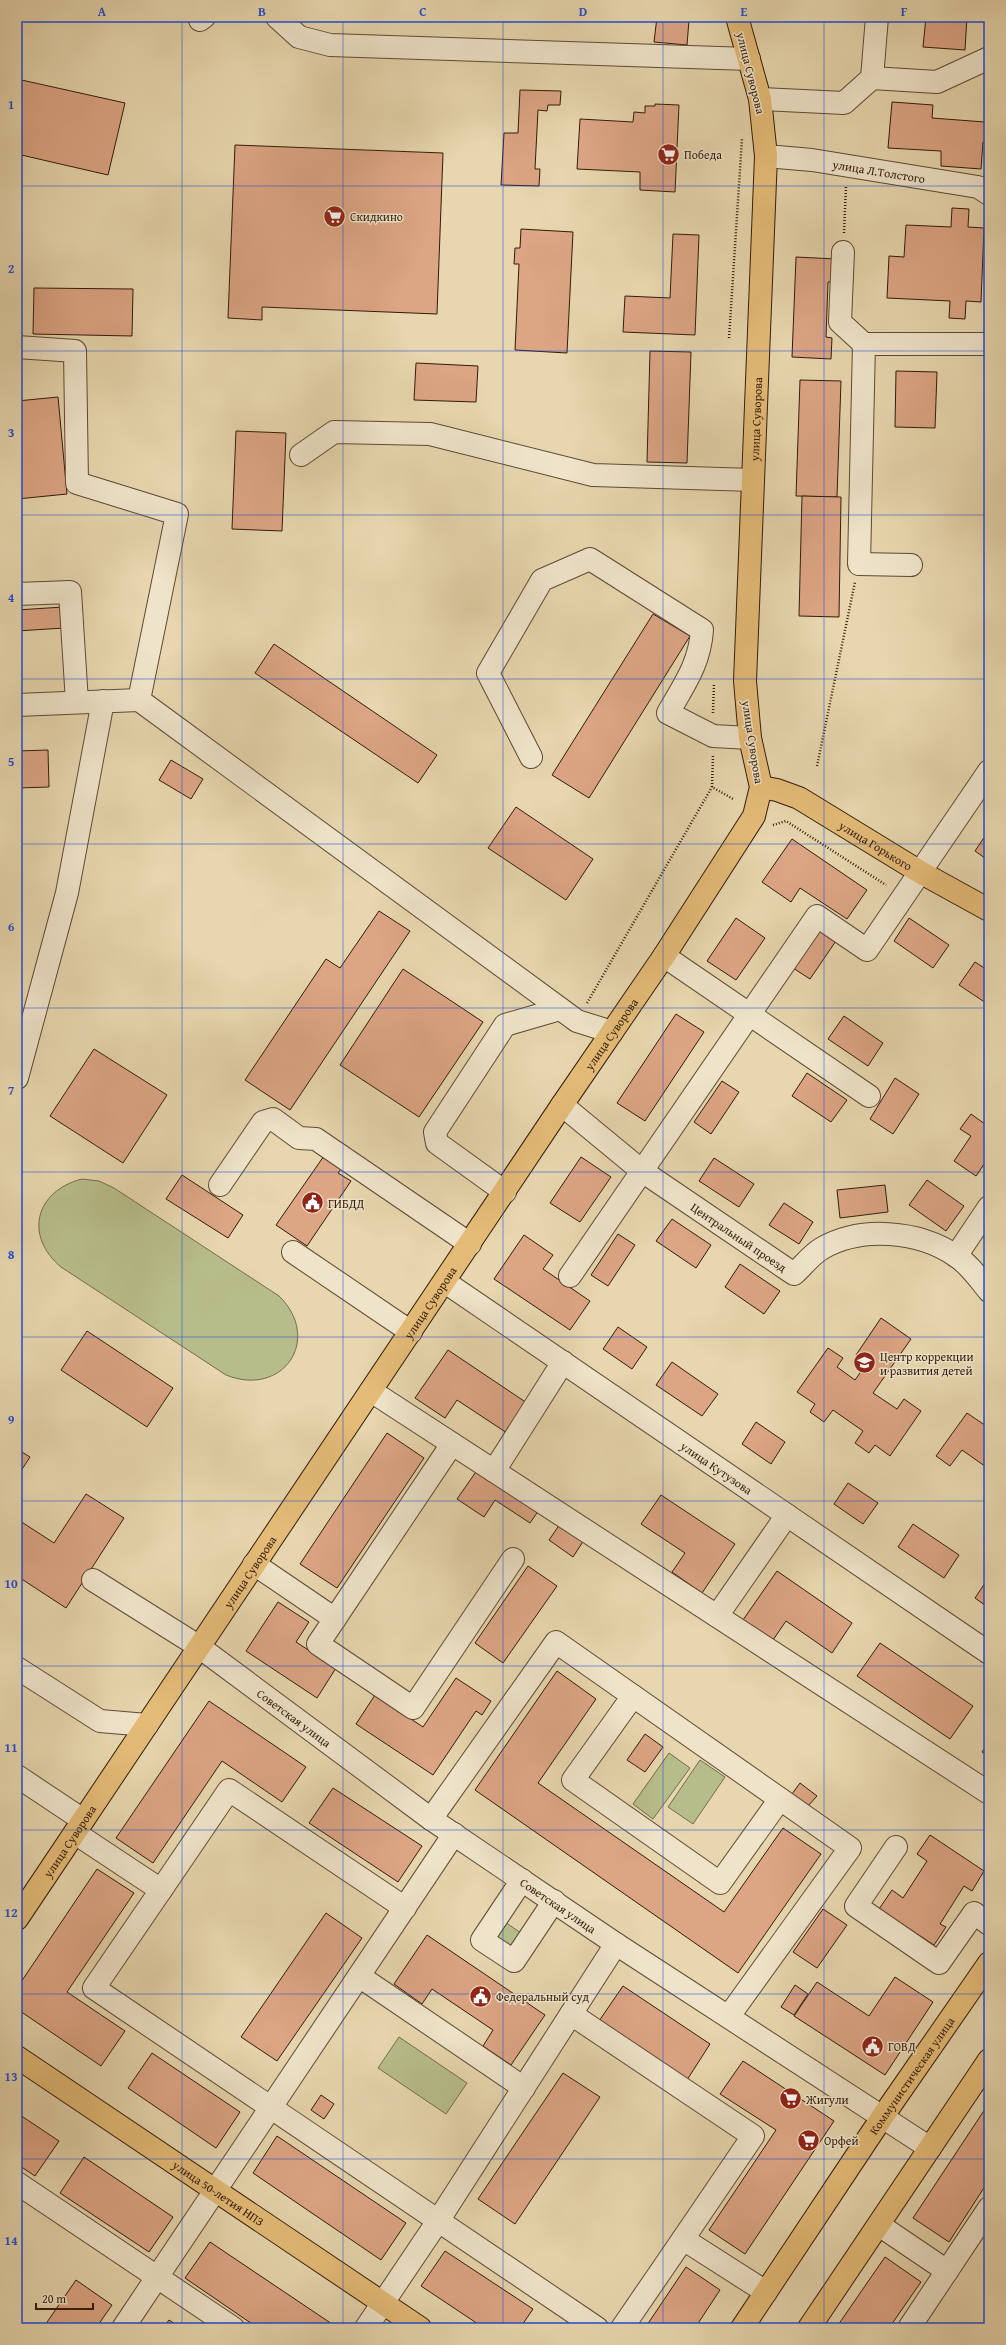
<svg xmlns="http://www.w3.org/2000/svg" width="1006" height="2345" font-family="'Gentium Book Plus',serif">
  <style>
    .green { fill: #b7bd8a; stroke: #746c4a }
    .building { fill: #dca584; stroke: #321b0a }
    .lines { fill: none; stroke-linecap: round; stroke-linejoin: round }
    .minor-casing { stroke: #5f4a33; stroke-width: 24 }
    .major-casing { stroke: #321b0a; stroke-width: 24 }
    .path { stroke: #321b0a; stroke-width: 2.5; stroke-dasharray: 1 2; stroke-linecap: butt }
    .minor { stroke: #efe4ca; stroke-width: 22 }
    .major { stroke: #e4bb77; stroke-width: 22 }
    .grid { fill: none; stroke: #1d4ed8; stroke-width: 1; stroke-opacity: 0.55 }
    .labels { text-anchor: middle; dominant-baseline: central; stroke-width: 3; stroke-linejoin: round; paint-order: stroke }
    .street-label { font-size: 12px; fill: #321b0a; stroke: #efe4ca }
    .poi-label { font-size: 12px; fill: #321b0a; stroke: #efe4ca; text-anchor: start }
    .neatline { fill: none; stroke: #1d4ed8; stroke-width: 1.5 }
    .grid-label { font-size: 13px; text-anchor: middle; font-weight: bold; fill: #1d4ed8 }
  </style>
  <rect width="100%" height="100%" fill="#e7d6ae"/>
  <filter id="stains"><feTurbulence type="fractalNoise" baseFrequency=".005" numOctaves="4"/><feColorMatrix values="0 0 0 0 .2 0 0 0 0 .09 0 0 0 0 .02 0 0 0 .5 -.17"/></filter>
  <radialGradient id="worn" r=".72"><stop offset=".6" stop-color="#630" stop-opacity="0"/><stop offset="1" stop-color="#630" stop-opacity=".3"/></radialGradient>
  <g class="green">
    <path d="M 82,1179 L 99,1181 L 114,1188 L 279,1296 C 323,1339 283,1398 226,1375 L 61,1267 C 24,1236 35,1191 82,1179 Z"/>
    <polygon points="669,1753 690,1768 653,1819 633,1804"/>
    <polygon points="700,1760 725,1777 693,1824 668,1807"/>
    <polygon points="505,1922 521,1933 511,1949 495,1938"/>
    <polygon points="399,2037 467,2083 446,2114 378,2068"/>
  </g>
  <g class="building">
    <polygon points="657,17 689,20 687,45 654,42"/>
    <polygon points="926,17 967,17 965,50 923,47"/>
    <polygon points="17,79 125,103 108,175 17,154"/>
    <polygon points="520,90 561,91 560,105 548,105 547,111 538,110 535,169 540,169 539,186 501,185 504,133 518,133"/>
    <polygon points="987,96 989,96 989,142 983,142 981,169 941,166 941,151 888,148 892,102 933,105 932,118 985,122"/>
    <polygon points="655,104 679,105 675,192 640,190 640,172 577,169 580,119 633,122 634,112 645,113 645,106 655,106"/>
    <polygon points="235,145 443,153 437,314 262,307 262,320 228,318"/>
    <polygon points="952,208 969,209 968,227 984,228 981,302 966,301 965,319 949,318 950,301 887,298 889,256 904,257 906,225 951,227"/>
    <polygon points="521,229 573,232 567,353 515,350 519,264 514,264 515,248 520,248"/>
    <polygon points="673,234 699,235 695,335 623,332 625,296 670,298"/>
    <polygon points="796,257 836,259 835,282 828,282 826,337 832,338 831,359 792,357"/>
    <polygon points="34,288 133,289 132,336 33,334"/>
    <polygon points="650,351 691,352 687,463 647,462"/>
    <polygon points="416,363 478,366 476,402 414,400"/>
    <polygon points="896,371 937,372 935,428 895,427"/>
    <polygon points="800,380 841,381 837,497 796,496"/>
    <polygon points="58,397 67,494 17,499 17,401"/>
    <polygon points="236,431 286,433 282,531 232,529"/>
    <polygon points="802,496 841,497 839,617 799,616"/>
    <polygon points="63,607 64,628 17,631 17,610"/>
    <polygon points="653,614 690,636 589,798 552,775"/>
    <polygon points="274,644 437,755 418,783 255,673"/>
    <polygon points="48,750 49,787 17,788 17,751"/>
    <polygon points="171,760 203,779 191,799 159,780"/>
    <polygon points="516,807 593,859 566,900 488,848"/>
    <polygon points="989,830 989,861 975,851"/>
    <polygon points="792,839 867,890 847,919 800,888 791,902 762,882"/>
    <polygon points="379,911 410,931 290,1110 245,1080 326,959 340,968"/>
    <polygon points="736,918 765,938 736,980 707,961"/>
    <polygon points="909,918 949,945 933,968 894,941"/>
    <polygon points="821,927 838,938 810,979 793,968"/>
    <polygon points="975,962 989,971 989,1005 959,985"/>
    <polygon points="403,969 483,1022 419,1117 340,1065"/>
    <polygon points="676,1014 704,1032 645,1121 617,1103"/>
    <polygon points="844,1016 883,1043 868,1066 828,1039"/>
    <polygon points="94,1049 167,1095 123,1163 50,1116"/>
    <polygon points="807,1073 847,1100 831,1122 792,1096"/>
    <polygon points="895,1078 919,1094 893,1134 870,1119"/>
    <polygon points="722,1081 739,1092 711,1134 694,1122"/>
    <polygon points="971,1114 989,1127 989,1157 976,1176 954,1161 971,1136 960,1129"/>
    <polygon points="326,1153 344,1165 338,1173 351,1181 307,1246 276,1225"/>
    <polygon points="581,1157 611,1177 580,1222 550,1203"/>
    <polygon points="714,1158 754,1184 739,1207 699,1181"/>
    <polygon points="182,1175 243,1215 228,1238 166,1199"/>
    <polygon points="927,1180 964,1206 946,1231 909,1205"/>
    <polygon points="885,1185 888,1212 840,1218 837,1190"/>
    <polygon points="784,1203 813,1222 799,1244 769,1225"/>
    <polygon points="672,1219 711,1245 696,1268 656,1241"/>
    <polygon points="618,1234 635,1245 608,1286 591,1275"/>
    <polygon points="524,1235 553,1255 543,1269 590,1301 570,1330 494,1279"/>
    <polygon points="740,1264 780,1291 764,1314 725,1287"/>
    <polygon points="881,1318 911,1339 873,1393 897,1409 904,1399 921,1411 890,1456 875,1445 869,1453 855,1443 863,1431 833,1410 824,1422 810,1412 815,1404 797,1392 828,1348 843,1358 837,1367 855,1380 867,1363 856,1355"/>
    <polygon points="618,1327 647,1347 632,1369 603,1349"/>
    <polygon points="87,1331 173,1388 147,1427 61,1370"/>
    <polygon points="448,1350 527,1403 507,1433 457,1400 445,1418 415,1398"/>
    <polygon points="672,1362 718,1394 702,1416 656,1385"/>
    <polygon points="967,1413 989,1428 989,1469 962,1450 950,1466 936,1456"/>
    <polygon points="756,1422 785,1442 771,1464 742,1444"/>
    <polygon points="387,1433 424,1458 337,1588 300,1564"/>
    <polygon points="17,1449 30,1457 17,1477"/>
    <polygon points="480,1466 541,1507 530,1523 495,1500 484,1517 457,1499"/>
    <polygon points="848,1483 878,1503 863,1524 834,1504"/>
    <polygon points="86,1494 124,1518 66,1608 17,1576 17,1519 54,1543"/>
    <polygon points="661,1495 735,1544 702,1593 672,1572 685,1553 641,1524"/>
    <polygon points="560,1524 584,1540 573,1557 549,1540"/>
    <polygon points="913,1524 959,1555 944,1578 898,1547"/>
    <polygon points="528,1566 557,1586 503,1663 475,1643"/>
    <polygon points="777,1571 852,1623 832,1653 786,1621 773,1640 743,1620"/>
    <polygon points="989,1577 989,1608 975,1598"/>
    <polygon points="278,1602 309,1622 296,1642 336,1668 317,1698 246,1651"/>
    <polygon points="880,1643 973,1706 950,1739 857,1676"/>
    <polygon points="557,1671 596,1699 538,1783 724,1912 783,1828 821,1854 738,1973 475,1790"/>
    <polygon points="456,1678 491,1701 482,1715 476,1711 433,1775 356,1724 375,1695 423,1727"/>
    <polygon points="209,1701 306,1767 282,1802 222,1761 153,1863 116,1838"/>
    <polygon points="645,1734 663,1747 645,1772 627,1760"/>
    <polygon points="989,1742 989,1756 982,1752"/>
    <polygon points="800,1783 817,1796 808,1806 792,1794"/>
    <polygon points="333,1788 422,1846 398,1882 309,1823"/>
    <polygon points="930,1835 984,1871 972,1891 964,1886 940,1924 946,1927 934,1945 879,1909 892,1890 903,1898 927,1861 917,1854"/>
    <polygon points="97,1869 134,1893 67,1992 125,2031 101,2066 17,2009 17,1988"/>
    <polygon points="823,1909 847,1925 817,1968 793,1952"/>
    <polygon points="326,1913 362,1938 277,2061 241,2037"/>
    <polygon points="427,1935 545,2015 511,2065 483,2046 493,2030 432,1989 422,2004 394,1984"/>
    <polygon points="895,1977 933,2002 885,2075 794,2016 817,1982 869,2016"/>
    <polygon points="795,1985 808,1994 794,2015 781,2007"/>
    <polygon points="623,1986 710,2044 687,2080 599,2021"/>
    <polygon points="152,2053 240,2112 216,2148 128,2088"/>
    <polygon points="743,2061 834,2121 745,2254 709,2230 776,2130 720,2094"/>
    <polygon points="563,2073 600,2097 515,2224 478,2199"/>
    <polygon points="321,2095 334,2104 324,2119 311,2110"/>
    <polygon points="989,2103 989,2180 949,2242 913,2218"/>
    <polygon points="17,2113 59,2141 35,2176 17,2164"/>
    <polygon points="277,2136 406,2223 381,2260 253,2173"/>
    <polygon points="84,2157 173,2217 149,2252 60,2193"/>
    <polygon points="210,2242 338,2328 258,2328 185,2278"/>
    <polygon points="445,2251 533,2309 520,2328 484,2328 421,2286"/>
    <polygon points="885,2257 921,2282 889,2328 836,2328"/>
    <polygon points="686,2267 720,2290 695,2328 645,2328"/>
    <polygon points="76,2280 112,2305 96,2328 43,2328"/>
    <polygon points="169,2320 181,2328 163,2328"/>
  </g>
  <g class="lines">
    <defs>
      <g id="minor">
        <polyline points="277,17 299,37 330,45 749,59"/>
        <polyline points="200,20 204,17"/>
        <polyline points="872,78 877,17"/>
        <polyline points="760,99 844,103 872,78 937,82 989,58"/>
        <path id="s1" d="M 766,156 L 812,160 L 978,187 L 989,194"/>
        <polyline points="843,252 840,322 864,344"/>
        <polyline points="17,347 75,351 77,483 177,514 139,700"/>
        <polyline points="301,455 334,432 430,434 593,475 753,480"/>
        <polyline points="911,565 859,564 864,344 989,344"/>
        <polyline points="17,594 70,592 77,702"/>
        <polyline points="17,705 139,700 577,1021 612,1032"/>
        <path d="M 531,757 L 488,673 L 542,580 L 590,559 L 702,630 C 700,663 684,685 668,713 L 713,736 L 750,738"/>
        <polyline points="664,956 869,1096"/>
        <polyline points="17,1078 67,893 103,701"/>
        <path id="s2" d="M 562,1105 L 642,1171 L 794,1274 C 803,1266 811,1255 821,1249 C 860,1226 918,1230 956,1256 C 969,1264 979,1279 989,1291"/>
        <polyline points="220,1185 263,1122 273,1119 299,1138 316,1139 470,1244"/>
        <polyline points="505,1192 437,1143 435,1132 505,1025 560,1009"/>
        <polyline points="293,1252 411,1332"/>
        <polyline points="956,1256 989,1207"/>
        <polyline points="570,1276 817,916 867,950 989,771"/>
        <path id="s3" d="M 445,1282 L 989,1653"/>
        <polyline points="371,1391 989,1793"/>
        <polyline points="452,1444 318,1644 413,1708 513,1559"/>
        <polyline points="494,1471 563,1362"/>
        <polyline points="254,1564 335,1619"/>
        <path id="s4" d="M 93,1580 L 198,1646 L 431,1819 L 616,1944 L 930,2148"/>
        <polyline points="717,1616 787,1515"/>
        <polyline points="17,1668 100,1721 147,1725"/>
        <polyline points="633,1696 573,1780 720,1883 780,1799"/>
        <polyline points="17,1776 83,1820"/>
        <polyline points="431,1819 556,1642 850,1848 729,2016"/>
        <polyline points="75,1833 161,1890 94,1988 597,2328"/>
        <polyline points="896,1847 856,1906 939,1963 974,1913 989,1924"/>
        <polyline points="522,1880 482,1940 514,1961 554,1901"/>
        <polyline points="161,1890 229,1790 405,1908"/>
        <polyline points="359,1976 524,2088"/>
        <polyline points="571,2014 753,2136 683,2239"/>
        <polyline points="17,2183 233,2328"/>
        <polyline points="879,2225 947,2271"/>
        <polyline points="123,2328 454,1834"/>
        <polyline points="366,2328 438,2221 616,1944"/>
        <polyline points="622,2328 683,2239 766,2292"/>
        <polyline points="909,2328 989,2208"/>
      </g>
      <g id="major">
        <path id="s5" d="M 761,787 L 777,790 L 799,798 L 920,872 L 989,910"/>
        <path id="s6" d="M 17,1919 L 562,1105 L 664,956 L 754,816 L 761,787 L 750,738 L 745,681 L 766,156 L 760,99 L 737,17"/>
        <path id="s7" d="M 17,2057 L 420,2328"/>
        <path id="s8" d="M 742,2328 L 883,2116 L 989,1963"/>
        <polyline points="809,2328 989,2060"/>
      </g>
    </defs>
    <use href="#minor" class="minor-casing"/>
    <use href="#major" class="major-casing"/>
    <g class="path">
      <polyline points="844,233 846,186"/>
      <polyline points="729,338 742,139"/>
      <polyline points="713,713 714,683"/>
      <polyline points="713,756 712,787 733,799"/>
      <polyline points="817,766 855,582"/>
      <polyline points="773,825 786,821 886,885"/>
      <polyline points="587,1003 712,787"/>
    </g>
    <use href="#minor" class="minor"/>
    <use href="#major" class="major"/>
  </g>
  <path class="grid" d="M 182,17 L 182,2328M 343,17 L 343,2328M 503,17 L 503,2328M 663,17 L 663,2328M 824,17 L 824,2328M 17,186 L 989,186M 17,351 L 989,351M 17,515 L 989,515M 17,679 L 989,679M 17,844 L 989,844M 17,1008 L 989,1008M 17,1172 L 989,1172M 17,1337 L 989,1337M 17,1501 L 989,1501M 17,1666 L 989,1666M 17,1830 L 989,1830M 17,1994 L 989,1994M 17,2159 L 989,2159"/>
  <defs>
    <symbol id="supermarket-disc" viewBox="-11 -11 22 22"><circle r="9.5" fill="#8f2418" stroke="#efe4ca"/><path d="M-6-5.5h2.5l.6 2H6L4.5 2H-2.5L-4.4-4H-6ZM-1.5 3.2a1.3 1.3 0 1 0 .1 0ZM3 3.2a1.3 1.3 0 1 0 .1 0Z" fill="#fff"/></symbol>
    <symbol id="civic-disc" viewBox="-11 -11 22 22"><circle r="9.5" fill="#8f2418" stroke="#efe4ca"/><path d="M-.6-6.5H3V-4.5H.6V-3L4-1V1h2V6H-6V1h2V-1L-.6-3ZM-1.2 2.5V6h2.4V2.5Z" fill="#fff"/></symbol>
    <symbol id="school-disc" viewBox="-11 -11 22 22"><circle r="9.5" fill="#8f2418" stroke="#efe4ca"/><path d="M0-5L7-2L0 1L-7-2ZM-4 1L0 2.5L4 1V4Q0 6-4 4Z" fill="#fff"/></symbol>
  </defs>
  <g fill-rule="evenodd">
    <use href="#supermarket-disc" x="656" y="142" width="25" height="25"/>
    <use href="#supermarket-disc" x="322" y="204" width="25" height="25"/>
    <use href="#civic-disc" x="300" y="1190" width="25" height="25"/>
    <use href="#school-disc" x="852" y="1350" width="25" height="25"/>
    <use href="#civic-disc" x="468" y="1984" width="25" height="25"/>
    <use href="#civic-disc" x="860" y="2034" width="25" height="25"/>
    <use href="#supermarket-disc" x="778" y="2086" width="25" height="25"/>
    <use href="#supermarket-disc" x="796" y="2128" width="25" height="25"/>
  </g>
  <g class="labels">
    <g class="street-label">
      <text transform="translate(751 73) rotate(76)">улица Суворова</text>
      <text stroke="none"><textPath href="#s1" startOffset="114">улица Л.Толстого</textPath></text>
      <text stroke="none"><textPath href="#s6" startOffset="1726">улица Суворова</textPath></text>
      <text transform="translate(753 742) rotate(81)">улица Суворова</text>
      <text stroke="none"><textPath href="#s5" startOffset="130">улица Горького</textPath></text>
      <text stroke="none"><textPath href="#s6" startOffset="1066">улица Суворова</textPath></text>
      <text stroke="none"><textPath href="#s2" startOffset="221">Центральный проезд</textPath></text>
      <text stroke="none"><textPath href="#s6" startOffset="742">улица Суворова</textPath></text>
      <text stroke="none"><textPath href="#s3" startOffset="329">улица Кутузова</textPath></text>
      <text stroke="none"><textPath href="#s6" startOffset="418">улица Суворова</textPath></text>
      <text stroke="none"><textPath href="#s4" startOffset="244">Советская улица</textPath></text>
      <text stroke="none"><textPath href="#s6" startOffset="94">улица Суворова</textPath></text>
      <text stroke="none"><textPath href="#s4" startOffset="568">Советская улица</textPath></text>
      <text stroke="none"><textPath href="#s8" startOffset="304">Коммунистическая улица</textPath></text>
      <text stroke="none"><textPath href="#s7" startOffset="243">улица 50-летия НПЗ</textPath></text>
    </g>
    <g class="poi-label">
      <text x="684" y="154">Победа</text>
      <text x="350" y="216">Скидкино</text>
      <text x="328" y="1203">ГИБДД</text>
      <text x="880" y="1356">Центр коррекции<tspan x="880" dy="14">и развития детей</tspan></text>
      <text x="496" y="1996">Федеральный суд</text>
      <text x="888" y="2046">ГОВД</text>
      <text x="806" y="2099">Жигули</text>
      <text x="824" y="2140">Орфей</text>
    </g>
  </g>
  <rect width="1006" height="2345" fill="none" stroke="#e7d6ae" stroke-width="44"/>
  <path d="M36 2303v6h57v-6" fill="none" stroke="#321b0a" stroke-width="2"/>
  <text x="42" y="2303" font-size="12" fill="#321b0a" stroke="#efe4ca" stroke-width="3" paint-order="stroke">20 m</text>
  <rect x="22" y="22" width="962" height="2301" class="neatline"/>
  <g class="grid-label">
    <text x="102" y="16">A</text>
    <text x="262" y="16">B</text>
    <text x="423" y="16">C</text>
    <text x="583" y="16">D</text>
    <text x="744" y="16">E</text>
    <text x="904" y="16">F</text>
    <text x="11" y="109">1</text>
    <text x="11" y="273">2</text>
    <text x="11" y="437">3</text>
    <text x="11" y="602">4</text>
    <text x="11" y="766">5</text>
    <text x="11" y="931">6</text>
    <text x="11" y="1095">7</text>
    <text x="11" y="1259">8</text>
    <text x="11" y="1424">9</text>
    <text x="11" y="1588">10</text>
    <text x="11" y="1752">11</text>
    <text x="11" y="1917">12</text>
    <text x="11" y="2081">13</text>
    <text x="11" y="2245">14</text>
  </g>
  <rect width="100%" height="100%" filter="url(#stains)"/>
  <rect width="100%" height="100%" fill="url(#worn)"/>
</svg>
